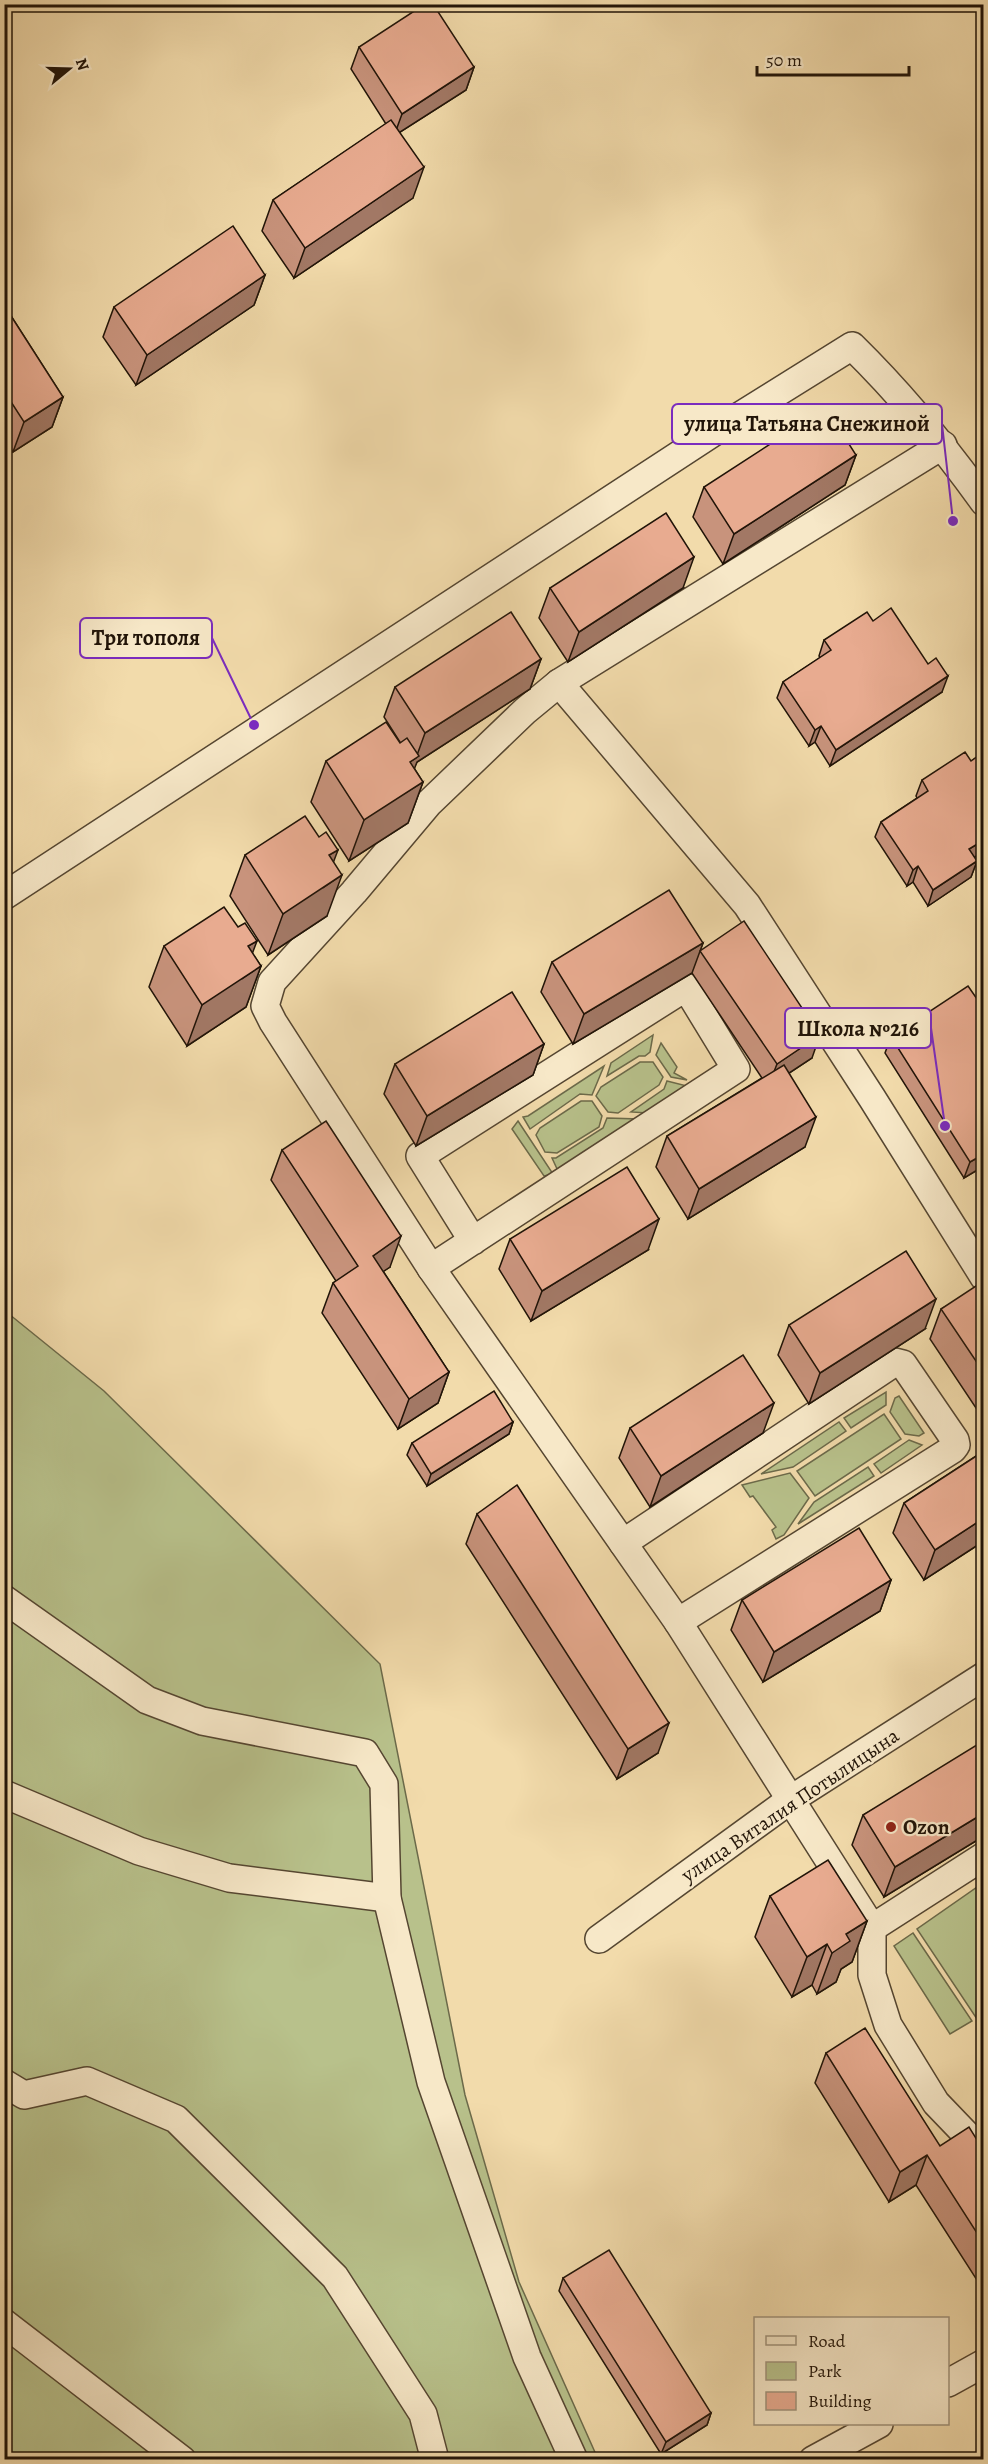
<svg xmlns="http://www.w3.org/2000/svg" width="988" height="2464" font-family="Alegreya,serif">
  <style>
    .green { fill: #b8c18b; stroke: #6c6a4a; stroke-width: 1.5 }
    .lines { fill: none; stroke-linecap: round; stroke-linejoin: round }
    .minor-casing { stroke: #554631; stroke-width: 30 }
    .minor { stroke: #f7e8c8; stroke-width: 27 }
    .wall { fill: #c8937c; stroke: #211408; stroke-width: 1.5 }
    .shaded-wall { fill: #a27865; stroke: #211408; stroke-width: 1.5 }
    .building { fill: #e8ab90; stroke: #211408; stroke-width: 1.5 }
    .poi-dot { fill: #8f2418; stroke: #f7e8c8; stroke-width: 2 }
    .labels { text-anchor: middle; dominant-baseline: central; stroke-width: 4.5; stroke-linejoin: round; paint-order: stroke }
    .street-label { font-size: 21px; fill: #211408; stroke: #f7e8c8 }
    .poi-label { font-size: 21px; font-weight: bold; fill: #211408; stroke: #f7e8c8; text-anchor: start }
    .leader { fill: none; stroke: #7b2cbf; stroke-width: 2 }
    .callout-dot { fill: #7b2cbf; stroke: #f7e8c8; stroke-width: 2 }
    .callout { fill: #f7e8c8; stroke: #7b2cbf; stroke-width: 2 }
    .callout-label { font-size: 22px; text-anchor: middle; font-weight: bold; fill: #211408 }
  </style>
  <rect width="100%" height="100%" fill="#f2dbab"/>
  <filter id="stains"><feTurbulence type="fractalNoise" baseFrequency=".00333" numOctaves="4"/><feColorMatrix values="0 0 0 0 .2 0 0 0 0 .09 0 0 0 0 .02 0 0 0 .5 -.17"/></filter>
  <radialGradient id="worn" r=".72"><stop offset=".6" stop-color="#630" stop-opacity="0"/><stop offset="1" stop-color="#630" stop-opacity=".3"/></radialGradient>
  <g class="green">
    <polygon points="653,1035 650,1052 645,1056 639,1056 607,1076 611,1063"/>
    <polygon points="661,1043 677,1067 674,1073 687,1080 671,1077 656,1055"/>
    <polygon points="640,1062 653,1062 663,1077 659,1085 618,1113 608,1112 596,1096 601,1087"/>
    <polygon points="604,1066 592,1095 580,1094 530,1129 523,1117 528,1116"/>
    <polygon points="667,1081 687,1086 648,1113 631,1112 664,1089"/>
    <polygon points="581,1101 592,1101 602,1116 599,1127 557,1153 545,1152 536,1135 540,1128"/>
    <polygon points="607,1118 638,1119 558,1171 552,1158 556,1158 603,1128"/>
    <polygon points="518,1121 553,1174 544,1176 512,1129"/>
    <polygon points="4,1310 104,1391 380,1664 465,2095 519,2282 598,2459 5,2459"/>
    <polygon points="886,1392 886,1405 851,1428 844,1418"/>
    <polygon points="899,1396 924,1433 919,1436 905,1434 890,1412 895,1398"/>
    <polygon points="884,1414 901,1439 815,1496 797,1471"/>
    <polygon points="839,1422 846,1431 793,1467 761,1474"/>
    <polygon points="909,1440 922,1445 881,1473 874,1464"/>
    <polygon points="868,1467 874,1476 798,1524 814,1502"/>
    <polygon points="790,1473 809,1498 784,1535 776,1539 772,1530 776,1527 753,1496 750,1497 742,1485"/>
    <polygon points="983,1883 983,2028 917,1929"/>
    <polygon points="913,1933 972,2021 950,2034 894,1946"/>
  </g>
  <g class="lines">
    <defs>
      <g id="minor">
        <polyline points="943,445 559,683 525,711 428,804 354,892 272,982 265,1006 273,1022 431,1268 678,1622 872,1928 872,1975 888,2025 936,2103 984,2153"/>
        <polyline points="559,683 747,905 872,1098 984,1277"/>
        <path d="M 4,896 L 714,432 L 852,346 C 902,395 943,445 984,502"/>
        <polyline points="431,1268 736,1069 686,987 420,1156 473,1241"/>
        <polyline points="623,1543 895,1362 903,1364 955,1440 956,1445 953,1449 678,1622"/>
        <polyline points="4,1599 147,1700 202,1721 365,1753 384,1784 387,1898 431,2082 527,2357 574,2460"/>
        <polyline points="4,1794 139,1851 229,1878 387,1898"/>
        <polyline points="872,1928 984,1856"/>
        <polyline points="599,1939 790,1800 984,1676"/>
        <polyline points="4,2083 24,2095 87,2081 176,2119 335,2277 423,2414 435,2460"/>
        <polyline points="4,2323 182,2460"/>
        <polyline points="948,2383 984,2363"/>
        <polyline points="813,2460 879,2424"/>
      </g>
    </defs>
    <use href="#minor" class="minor-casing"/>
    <use href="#minor" class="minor"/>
  </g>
  <g class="wall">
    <polygon points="359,47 474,67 466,90 400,132 413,198 294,278 262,231 273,200 386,124 351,69"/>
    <polygon points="265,275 254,305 136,385 103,337 114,307"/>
    <polygon points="4,305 63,397 52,427 13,452 4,438"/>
    <polygon points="856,455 845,485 723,564 693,517 704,487"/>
    <polygon points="550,588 683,588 568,662 539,618"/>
    <polygon points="873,621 942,692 830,766 815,742 809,746 777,698 783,682 820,658 819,656 824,640"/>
    <polygon points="541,659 530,689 417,762 414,768 423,782 408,823 349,861 311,802 326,761 400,742 384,717 395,687"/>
    <polygon points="984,752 984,861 979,854 974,858 977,861 971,877 928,906 913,882 907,886 875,837 881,822 917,798 916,796 922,780 971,761"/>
    <polygon points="245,855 333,862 327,916 268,955 230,896"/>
    <polygon points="703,943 700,951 812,1058 789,1073 805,1147 688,1219 656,1167 667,1136 762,1078 692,973 573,1044 541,992 552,962"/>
    <polygon points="164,946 252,953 261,966 246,1007 187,1046 149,987"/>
    <polygon points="984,1009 984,1166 964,1178 885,1053 891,1037"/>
    <polygon points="544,1044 533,1075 416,1146 384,1094 395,1064"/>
    <polygon points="282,1150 390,1267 383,1271 449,1372 438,1403 398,1429 322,1313 333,1283 336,1281 271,1180"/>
    <polygon points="510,1239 648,1250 531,1321 499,1269"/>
    <polygon points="984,1285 984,1420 930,1339 941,1309"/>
    <polygon points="789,1325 925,1329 809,1404 778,1355"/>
    <polygon points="513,1422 509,1434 427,1486 407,1455 412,1443"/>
    <polygon points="630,1428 763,1433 650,1507 619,1458"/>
    <polygon points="984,1451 984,1541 924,1580 893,1533 904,1503"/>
    <polygon points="477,1514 658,1753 617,1779 466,1544"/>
    <polygon points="891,1580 880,1611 763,1682 731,1630 742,1600"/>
    <polygon points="984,1749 984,1836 884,1897 852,1845 863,1815"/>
    <polygon points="770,1896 867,1921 852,1962 841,1969 836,1982 817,1994 812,1985 792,1997 755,1937"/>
    <polygon points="826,2053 940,2146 984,2151 984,2291 916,2185 889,2202 815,2083"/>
    <polygon points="563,2278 711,2413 707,2425 661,2454 559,2291"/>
  </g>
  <g class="shaded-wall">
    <polygon points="474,67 466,90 394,136 402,114"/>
    <polygon points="424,167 413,198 294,278 305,248"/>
    <polygon points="265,275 254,305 136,385 147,355"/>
    <polygon points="63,397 52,427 13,452 24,422"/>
    <polygon points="856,455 845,485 723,564 734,534"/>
    <polygon points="694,557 683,588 568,662 579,632"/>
    <polygon points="541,659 530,689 417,762 405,793 423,782 408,823 349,861 364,820 410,762 416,758 425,733"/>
    <polygon points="948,676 942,692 830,766 836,750"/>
    <polygon points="821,726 815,742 809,746 815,730"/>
    <polygon points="984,840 984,843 979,854 963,865 969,849"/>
    <polygon points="338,850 324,887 342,875 327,916 268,955 283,914 329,855"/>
    <polygon points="977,861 971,877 928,906 933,890"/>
    <polygon points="918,866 913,882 907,886 913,870"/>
    <polygon points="257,941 243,978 261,966 246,1007 187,1046 202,1005 248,946"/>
    <polygon points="703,943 692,973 573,1044 584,1014"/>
    <polygon points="820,1035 812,1058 768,1087 777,1064"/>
    <polygon points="544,1044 533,1075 416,1146 427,1116"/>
    <polygon points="816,1117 805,1147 688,1219 699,1189"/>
    <polygon points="984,1154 984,1166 964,1178 970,1162"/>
    <polygon points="659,1219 648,1250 531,1321 542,1291"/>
    <polygon points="401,1236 390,1267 362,1286 373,1256"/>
    <polygon points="936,1299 925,1329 809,1404 820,1373"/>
    <polygon points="449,1372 438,1403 398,1429 409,1399"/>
    <polygon points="774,1403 763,1433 650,1507 661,1476"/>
    <polygon points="513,1422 509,1434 427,1486 431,1474"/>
    <polygon points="984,1518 984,1541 924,1580 935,1550"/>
    <polygon points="891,1580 880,1611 763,1682 774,1652"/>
    <polygon points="669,1723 658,1753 617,1779 628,1749"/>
    <polygon points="984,1813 984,1836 884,1897 895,1867"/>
    <polygon points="867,1921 852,1962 841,1969 836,1982 817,1994 832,1953 846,1934"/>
    <polygon points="827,1944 812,1985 792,1997 807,1957"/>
    <polygon points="927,2155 916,2185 889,2202 900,2172"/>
    <polygon points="711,2413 707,2425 661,2454 666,2442"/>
  </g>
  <g class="building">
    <polygon points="425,4 433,4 474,67 402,114 359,47"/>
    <polygon points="391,120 424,167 305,248 273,200"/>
    <polygon points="233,226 265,275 147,355 114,307"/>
    <polygon points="4,305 63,397 24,422 4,391"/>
    <polygon points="826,408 856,455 734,534 704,487"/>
    <polygon points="666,513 694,557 579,632 550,588"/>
    <polygon points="891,608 928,664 936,658 948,676 836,750 821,726 815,730 783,682 831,650 824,640 867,612 873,621"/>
    <polygon points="511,612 541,659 425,733 395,687"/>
    <polygon points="386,722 400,743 407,738 419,756 410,762 423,782 364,820 326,761"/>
    <polygon points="965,752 971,761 984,752 984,840 969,849 977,861 933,890 918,866 913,870 881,822 928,791 922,780"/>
    <polygon points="305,816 319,837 326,832 338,850 329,855 342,875 283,914 245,855"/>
    <polygon points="669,890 703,943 584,1014 552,962"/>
    <polygon points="224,907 238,927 245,923 257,941 248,946 261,966 202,1005 164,946"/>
    <polygon points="744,921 820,1035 777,1064 700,951"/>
    <polygon points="968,986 984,1009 984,1154 970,1162 891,1037"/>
    <polygon points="512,992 544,1044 427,1116 395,1064"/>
    <polygon points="784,1065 816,1117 699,1189 667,1136"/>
    <polygon points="326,1121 401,1236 373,1256 449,1372 409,1399 333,1283 358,1266 282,1150"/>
    <polygon points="627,1167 659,1219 542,1291 510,1239"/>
    <polygon points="906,1251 936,1299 820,1373 789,1325"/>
    <polygon points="982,1282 984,1285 984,1373 941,1309"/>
    <polygon points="743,1355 774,1403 661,1476 630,1428"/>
    <polygon points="494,1391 513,1422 431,1474 412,1443"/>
    <polygon points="984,1451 984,1518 935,1550 904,1503"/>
    <polygon points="517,1485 669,1723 628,1749 477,1514"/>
    <polygon points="859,1528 891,1580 774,1652 742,1600"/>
    <polygon points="980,1743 984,1749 984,1813 895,1867 863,1815"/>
    <polygon points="828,1860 867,1921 846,1934 850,1941 832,1953 827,1944 807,1957 770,1896"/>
    <polygon points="865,2028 940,2146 969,2127 984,2151 984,2244 927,2155 900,2172 826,2053"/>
    <polygon points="609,2250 711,2413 666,2442 563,2278"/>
  </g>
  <circle class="poi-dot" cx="891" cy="1827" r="6"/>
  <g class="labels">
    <g class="street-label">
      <text transform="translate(790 1805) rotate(-34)">улица Виталия Потылицына</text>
    </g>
    <g class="poi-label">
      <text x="903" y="1827">Ozon</text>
    </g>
  </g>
  <path class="leader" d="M953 521L942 424M254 725L212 638M945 1126L931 1028"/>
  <g class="callout-dot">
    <circle cx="953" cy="521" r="6"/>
    <circle cx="254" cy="725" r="6"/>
    <circle cx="945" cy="1126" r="6"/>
  </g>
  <g class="callout">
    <rect x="672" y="404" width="270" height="40" rx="6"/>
    <rect x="80" y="618" width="132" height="40" rx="6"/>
    <rect x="785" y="1008" width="146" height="40" rx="6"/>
  </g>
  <g class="callout-label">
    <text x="807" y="431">улица Татьяна Снежиной</text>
    <text x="146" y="645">Три тополя</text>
    <text x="858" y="1036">Школа №216</text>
  </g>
  <rect width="988" height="2464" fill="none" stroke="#f2dbab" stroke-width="24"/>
  <rect x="6" y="6" width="976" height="2452" fill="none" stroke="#211408" stroke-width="3"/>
  <rect x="12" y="12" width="964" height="2440" fill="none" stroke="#211408" stroke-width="1.5"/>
  <rect x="754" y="2317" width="195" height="108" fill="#f7e8c8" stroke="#a1937b" stroke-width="1.5"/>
  <rect x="766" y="2336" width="30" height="9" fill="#f7e8c8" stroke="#a1937b" stroke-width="1.5"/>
  <text x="808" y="2347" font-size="18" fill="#211408">Road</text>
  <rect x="766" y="2362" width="30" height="18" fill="#b8c18b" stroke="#a1937b" stroke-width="1.5"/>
  <text x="808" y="2377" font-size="18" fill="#211408">Park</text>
  <rect x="766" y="2392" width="30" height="18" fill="#e8ab90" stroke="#a1937b" stroke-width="1.5"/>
  <text x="808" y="2407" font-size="18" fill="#211408">Building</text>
  <g transform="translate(69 69) rotate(71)" stroke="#f7e8c8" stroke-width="4.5" paint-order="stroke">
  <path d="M0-4.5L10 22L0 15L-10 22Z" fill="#211408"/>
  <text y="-9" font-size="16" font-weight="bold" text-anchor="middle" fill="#211408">N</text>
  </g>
  <path d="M757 66v9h152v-9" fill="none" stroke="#211408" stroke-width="3"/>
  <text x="766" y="66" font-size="18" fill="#211408" stroke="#f7e8c8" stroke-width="4.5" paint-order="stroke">50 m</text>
  <rect width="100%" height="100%" filter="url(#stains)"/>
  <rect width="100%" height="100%" fill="url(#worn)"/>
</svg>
